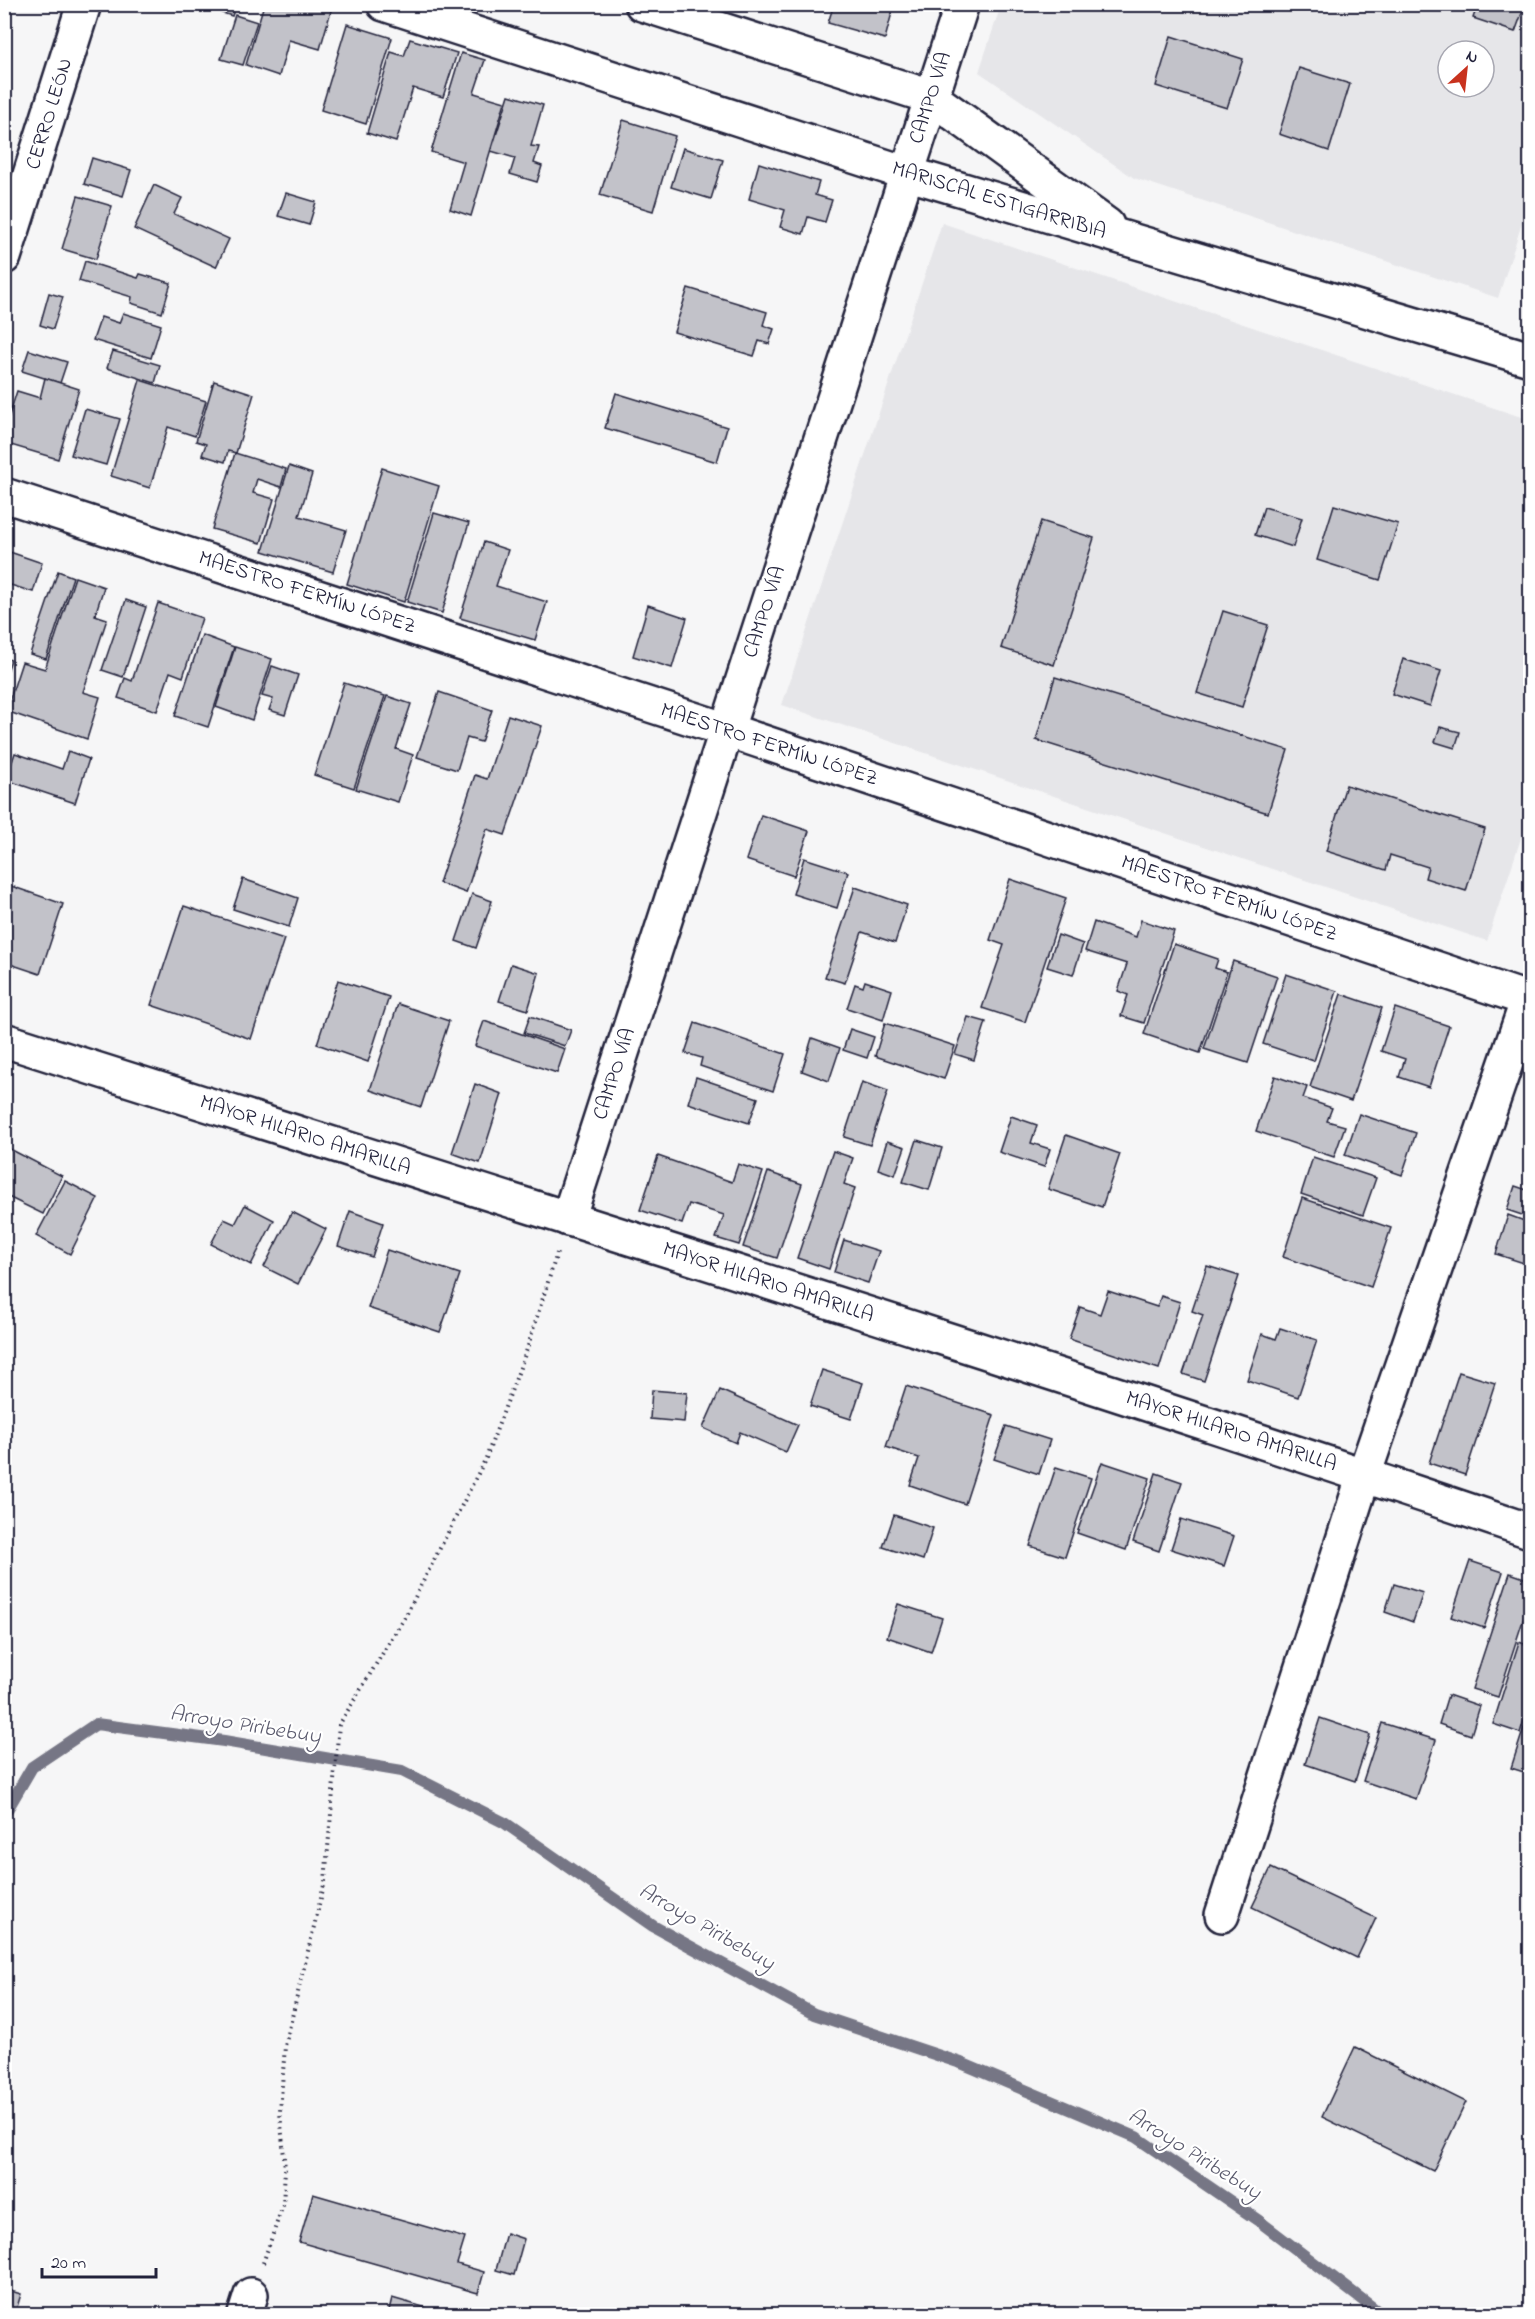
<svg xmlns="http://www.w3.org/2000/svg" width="1535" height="2319" font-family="'Indie Flower',sans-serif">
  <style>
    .built { fill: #e6e6e9; fill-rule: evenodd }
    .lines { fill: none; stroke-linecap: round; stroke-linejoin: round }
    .stream { stroke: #767685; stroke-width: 12 }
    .building { fill: #c2c2c9; stroke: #22223b; stroke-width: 1.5 }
    .minor-casing { stroke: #22223b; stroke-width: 38 }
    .path { stroke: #22223b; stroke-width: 4; stroke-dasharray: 1.5 4.5; stroke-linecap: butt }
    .minor { stroke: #fff; stroke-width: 33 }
    .labels { text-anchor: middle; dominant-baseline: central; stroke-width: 4.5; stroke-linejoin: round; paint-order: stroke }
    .street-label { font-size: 21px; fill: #22223b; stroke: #fff }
    .water-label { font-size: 22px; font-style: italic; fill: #5a5a6d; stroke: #fff }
  </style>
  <rect width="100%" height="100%" fill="#f6f6f7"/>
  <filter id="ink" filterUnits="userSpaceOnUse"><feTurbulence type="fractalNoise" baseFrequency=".0167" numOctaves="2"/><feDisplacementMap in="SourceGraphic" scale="12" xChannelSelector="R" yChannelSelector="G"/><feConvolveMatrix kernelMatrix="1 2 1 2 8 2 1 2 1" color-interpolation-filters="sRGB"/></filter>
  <g filter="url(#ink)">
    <g class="built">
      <path d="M 1001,5 L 1530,5 L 1530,198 L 1498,298 L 1134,178 L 979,72 ZM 1448,51 L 1484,51 L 1484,87 L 1448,87 Z"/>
      <polygon points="942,223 1530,420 1530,811 1487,941 782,705"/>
    </g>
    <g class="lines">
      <polyline class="stream" points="4,1815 32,1767 96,1724 224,1741 402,1771 505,1823 653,1926 814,2014 961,2063 1136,2137 1259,2221 1381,2314"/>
    </g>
    <g class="building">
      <polygon points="194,4 236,4 232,16"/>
      <polygon points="264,4 333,4 320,49 289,40 279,76 246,65"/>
      <polygon points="834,4 894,5 885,39 828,23"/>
      <polygon points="1478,4 1524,4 1525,5 1515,32 1473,18"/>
      <polygon points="235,15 257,22 243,65 221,59"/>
      <polygon points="347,24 392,38 366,124 321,110"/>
      <polygon points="1171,36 1243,59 1227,108 1156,86"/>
      <polygon points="410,39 457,53 443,97 413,88 396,142 367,133 391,52 404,56"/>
      <polygon points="461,53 485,60 474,93 505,102 471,216 450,209 464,162 431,152"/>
      <polygon points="1299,68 1350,84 1329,151 1279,134"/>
      <polygon points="509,95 543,105 531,146 539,147 534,163 542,166 537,182 510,174 515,158 491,151"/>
      <polygon points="623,120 675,136 653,211 600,195"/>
      <polygon points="683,148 723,160 711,199 671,187"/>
      <polygon points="92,158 131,170 123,196 84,184"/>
      <polygon points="759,163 819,182 815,195 832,200 825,222 808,217 803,234 780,227 785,210 749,199"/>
      <polygon points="154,185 182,198 174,214 229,239 216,267 134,229"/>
      <polygon points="286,193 316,202 309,225 278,216"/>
      <polygon points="78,196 112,206 96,259 62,249"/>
      <polygon points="85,261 138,278 140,274 171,283 162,313 131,303 132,297 79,281"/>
      <polygon points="688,288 767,312 763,325 774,329 769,344 759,341 754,356 674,332"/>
      <polygon points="49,293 63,297 53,329 40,325"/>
      <polygon points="123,313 161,325 151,358 93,340 101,317 119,323"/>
      <polygon points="29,350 67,362 60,383 22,371"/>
      <polygon points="113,351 160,365 155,383 107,368"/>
      <polygon points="45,378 79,389 58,459 4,443 4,431 17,391 40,398"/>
      <polygon points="140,380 206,401 195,436 168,427 150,488 111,476"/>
      <polygon points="214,381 254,394 236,453 228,451 225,462 202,455 206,444 196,441"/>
      <polygon points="616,393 727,427 717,462 605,428"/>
      <polygon points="85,409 120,419 106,465 71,455"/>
      <polygon points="235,453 286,469 281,487 257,479 253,493 274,499 261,543 212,529"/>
      <polygon points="289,466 312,474 299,516 346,530 333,572 263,551"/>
      <polygon points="382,468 439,486 404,602 347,584"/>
      <polygon points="1334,505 1398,524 1380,580 1317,560"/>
      <polygon points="1264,507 1302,518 1293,547 1255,535"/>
      <polygon points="434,513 469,523 442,613 407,602"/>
      <polygon points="1041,521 1094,538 1054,665 1001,648"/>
      <polygon points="484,542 508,550 496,586 547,602 535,640 460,618"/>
      <polygon points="4,550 42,563 33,592 4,583"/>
      <polygon points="58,571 73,577 46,659 30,654"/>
      <polygon points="75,577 104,587 95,615 107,619 83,692 100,697 87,739 6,711 22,662 45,669"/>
      <polygon points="126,600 146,607 123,677 102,670"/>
      <polygon points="158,603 202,618 183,677 170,672 157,711 118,698 125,678 132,681"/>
      <polygon points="648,605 687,618 672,668 633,656"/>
      <polygon points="1223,611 1268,625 1242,707 1197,693"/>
      <polygon points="202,635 234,647 208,727 175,716"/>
      <polygon points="235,647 272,659 252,720 216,707"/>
      <polygon points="4,658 11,660 4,680"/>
      <polygon points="1403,659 1441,671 1430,706 1392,694"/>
      <polygon points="272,666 298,675 285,715 269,710 273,699 262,696"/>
      <polygon points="1055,677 1288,750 1268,813 1036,740"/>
      <polygon points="344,683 385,696 354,788 314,775"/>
      <polygon points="439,692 492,710 481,742 467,738 457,770 417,757"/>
      <polygon points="387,696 411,704 396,749 413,755 398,802 356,789"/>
      <polygon points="508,715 542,726 505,835 487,829 466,893 439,883 475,775 487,779"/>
      <polygon points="1440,727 1460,732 1455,748 1435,742"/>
      <polygon points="68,751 89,759 75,803 6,780 15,753 62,769"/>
      <polygon points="1346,785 1485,829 1466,891 1425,878 1428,867 1390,855 1386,870 1326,851"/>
      <polygon points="761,815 809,831 794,876 746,860"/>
      <polygon points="804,858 848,872 837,908 793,894"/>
      <polygon points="243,879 298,898 289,927 233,909"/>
      <polygon points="1010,879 1066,898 1025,1022 982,1008 1004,945 990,940"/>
      <polygon points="11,886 63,904 40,974 4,962 4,904"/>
      <polygon points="855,887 907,905 895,943 862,932 845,983 825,977"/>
      <polygon points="472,894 492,901 476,948 456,941"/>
      <polygon points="184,906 284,939 251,1039 151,1005"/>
      <polygon points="1141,920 1174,931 1144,1023 1121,1016 1128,995 1118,991 1127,964 1085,951 1094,922 1136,937"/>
      <polygon points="1058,935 1083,944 1073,975 1047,967"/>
      <polygon points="1174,944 1218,959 1215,968 1227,972 1200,1053 1144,1034"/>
      <polygon points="1233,961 1277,976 1248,1063 1204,1049"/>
      <polygon points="511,964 539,973 528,1010 499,1001"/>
      <polygon points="1286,974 1337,991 1314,1061 1263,1044"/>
      <polygon points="338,980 389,997 368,1062 317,1044"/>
      <polygon points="865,981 892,990 883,1020 847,1008 855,984 863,987"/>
      <polygon points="1341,994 1382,1008 1351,1101 1310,1087"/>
      <polygon points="398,1004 449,1021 421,1107 370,1090"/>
      <polygon points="1395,1008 1449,1026 1429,1087 1399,1077 1405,1059 1381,1051"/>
      <polygon points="530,1016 571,1030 565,1046 524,1033"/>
      <polygon points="968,1017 986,1022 974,1060 955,1054"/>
      <polygon points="484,1021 565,1049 557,1073 475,1046"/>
      <polygon points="695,1023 785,1054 773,1091 700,1066 702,1058 685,1053"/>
      <polygon points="885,1023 955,1046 944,1079 875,1056"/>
      <polygon points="850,1029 874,1037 867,1058 843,1050"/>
      <polygon points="812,1038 840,1048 829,1081 802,1071"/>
      <polygon points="1275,1076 1307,1087 1303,1098 1332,1108 1327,1121 1345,1126 1334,1157 1256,1131"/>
      <polygon points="696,1077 758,1098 749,1123 688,1103"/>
      <polygon points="862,1082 888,1091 870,1145 844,1137"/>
      <polygon points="475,1084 502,1094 480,1163 452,1153"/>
      <polygon points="1359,1114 1416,1133 1402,1175 1345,1155"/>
      <polygon points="1011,1116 1037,1125 1031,1143 1050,1149 1044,1167 999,1152"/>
      <polygon points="1066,1135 1120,1154 1102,1207 1048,1189"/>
      <polygon points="917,1140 942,1148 929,1190 903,1182"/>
      <polygon points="887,1141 905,1147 895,1175 878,1169"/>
      <polygon points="10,1149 62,1176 43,1214 4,1195 4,1159"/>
      <polygon points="833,1151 853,1158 844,1184 855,1188 829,1269 797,1258"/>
      <polygon points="658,1156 732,1182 738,1164 763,1172 739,1245 716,1238 724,1215 689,1204 682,1224 640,1210"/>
      <polygon points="1313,1157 1376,1178 1363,1215 1301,1194"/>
      <polygon points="768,1172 802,1184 777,1258 743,1247"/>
      <polygon points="65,1181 98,1198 70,1254 36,1236"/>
      <polygon points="1515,1186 1530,1191 1530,1209 1528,1217 1507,1210"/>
      <polygon points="1302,1198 1391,1228 1371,1287 1283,1257"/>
      <polygon points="245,1205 274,1220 251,1265 211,1244 224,1219 235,1224"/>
      <polygon points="350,1211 383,1223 372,1257 338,1246"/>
      <polygon points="292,1212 326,1229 298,1284 264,1267"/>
      <polygon points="1508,1215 1530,1223 1530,1265 1496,1254"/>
      <polygon points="844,1240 879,1251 868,1283 834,1272"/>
      <polygon points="387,1250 460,1274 440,1332 368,1308"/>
      <polygon points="1207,1266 1239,1276 1204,1381 1183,1374 1203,1315 1192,1311"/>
      <polygon points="1108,1291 1157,1307 1161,1296 1180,1302 1159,1369 1069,1339 1080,1307 1100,1314"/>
      <polygon points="1280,1328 1317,1340 1298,1397 1247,1380 1262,1334 1276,1339"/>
      <polygon points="822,1370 863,1383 851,1419 810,1406"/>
      <polygon points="1459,1372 1495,1383 1465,1475 1429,1463"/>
      <polygon points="906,1386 994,1415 965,1504 910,1485 919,1458 886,1447"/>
      <polygon points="652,1390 687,1393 684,1422 650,1419"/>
      <polygon points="720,1390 798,1425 786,1452 740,1432 736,1443 703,1428"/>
      <polygon points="1006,1426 1050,1440 1039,1474 994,1459"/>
      <polygon points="1102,1462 1150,1478 1126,1550 1077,1533"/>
      <polygon points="1056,1467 1091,1478 1065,1557 1030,1546"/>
      <polygon points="1156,1473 1182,1482 1159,1551 1133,1542"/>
      <polygon points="894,1515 933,1528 923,1560 883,1547"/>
      <polygon points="1181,1519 1234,1536 1224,1566 1171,1549"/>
      <polygon points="1470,1561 1503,1572 1484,1628 1451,1617"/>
      <polygon points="1510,1573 1530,1580 1530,1599 1498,1697 1472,1689"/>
      <polygon points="1394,1584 1423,1593 1413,1622 1385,1612"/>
      <polygon points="898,1604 942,1618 931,1652 887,1637"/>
      <polygon points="1519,1642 1530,1646 1530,1701 1520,1733 1493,1724"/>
      <polygon points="1448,1695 1480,1706 1471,1735 1439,1724"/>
      <polygon points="1530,1709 1530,1774 1511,1768"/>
      <polygon points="1320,1718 1370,1735 1355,1781 1305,1764"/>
      <polygon points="1382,1723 1436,1740 1416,1799 1363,1781"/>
      <polygon points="1271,1868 1376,1918 1357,1958 1252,1907"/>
      <polygon points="1355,2047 1466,2102 1433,2171 1322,2117"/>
      <polygon points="313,2194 465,2238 457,2264 484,2272 478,2293 299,2242"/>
      <polygon points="506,2233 524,2239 514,2275 496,2270"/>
      <polygon points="4,2289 21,2294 15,2314 4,2314"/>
      <polygon points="392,2298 427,2308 425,2314 388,2314"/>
    </g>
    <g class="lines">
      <defs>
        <g id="minor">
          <polyline points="384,4 906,173 1530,359"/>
          <polyline points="642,4 931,97 1107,225"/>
          <polyline points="4,257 84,4"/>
          <polyline points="4,495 727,730 1530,1000"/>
          <path d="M 4,1040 C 514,1202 1024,1360 1530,1531"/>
          <polyline points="568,1219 962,4"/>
          <polyline points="1222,1915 1364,1475 1528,999"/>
          <polyline points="245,2314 251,2295"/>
        </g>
      </defs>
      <use href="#minor" class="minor-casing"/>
      <polyline class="path" points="263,2263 283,2205 285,2169 280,2112 285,2046 325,1881 339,1725 406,1615 486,1458 527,1349 557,1253"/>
      <use href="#minor" class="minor"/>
    </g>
  </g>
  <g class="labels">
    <g class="street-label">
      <text transform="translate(931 98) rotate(-72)">CAMPO VÍA</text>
      <text transform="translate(50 114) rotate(-73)">CERRO LEÓN</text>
      <text transform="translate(999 201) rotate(17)">MARISCAL ESTIGARRIBIA</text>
      <text transform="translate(307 593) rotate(18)">MAESTRO FERMÍN LÓPEZ</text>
      <text transform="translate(765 612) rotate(-72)">CAMPO VÍA</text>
      <text transform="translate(769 745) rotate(18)">MAESTRO FERMÍN LÓPEZ</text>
      <text transform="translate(1229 899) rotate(19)">MAESTRO FERMÍN LÓPEZ</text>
      <text transform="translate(615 1074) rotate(-72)">CAMPO VÍA</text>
      <text transform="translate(305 1136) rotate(18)">MAYOR HILARIO AMARILLA</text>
      <text transform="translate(768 1283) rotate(18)">MAYOR HILARIO AMARILLA</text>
      <text transform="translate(1231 1432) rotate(18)">MAYOR HILARIO AMARILLA</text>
    </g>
    <g class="water-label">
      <text transform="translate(245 1726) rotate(9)">Arroyo Piribebuy</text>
      <text transform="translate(706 1928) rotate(30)">Arroyo Piribebuy</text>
      <text transform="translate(1194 2155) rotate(32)">Arroyo Piribebuy</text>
    </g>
  </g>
  <rect width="1535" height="2319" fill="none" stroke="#fff" stroke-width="24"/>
  <rect x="12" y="12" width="1511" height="2295" fill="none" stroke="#22223b" stroke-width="2" filter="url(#ink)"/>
  <g transform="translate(1466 69) rotate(27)"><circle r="28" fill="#ffffff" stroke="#a7a7b1" stroke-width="1.5"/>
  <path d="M0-4.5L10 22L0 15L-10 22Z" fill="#c8321e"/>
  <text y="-9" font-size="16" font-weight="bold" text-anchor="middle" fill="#22223b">N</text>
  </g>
  <path d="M42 2268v9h114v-9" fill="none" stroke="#22223b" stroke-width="3"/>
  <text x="51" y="2268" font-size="18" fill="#22223b" stroke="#ffffff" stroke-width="4.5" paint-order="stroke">20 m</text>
</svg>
